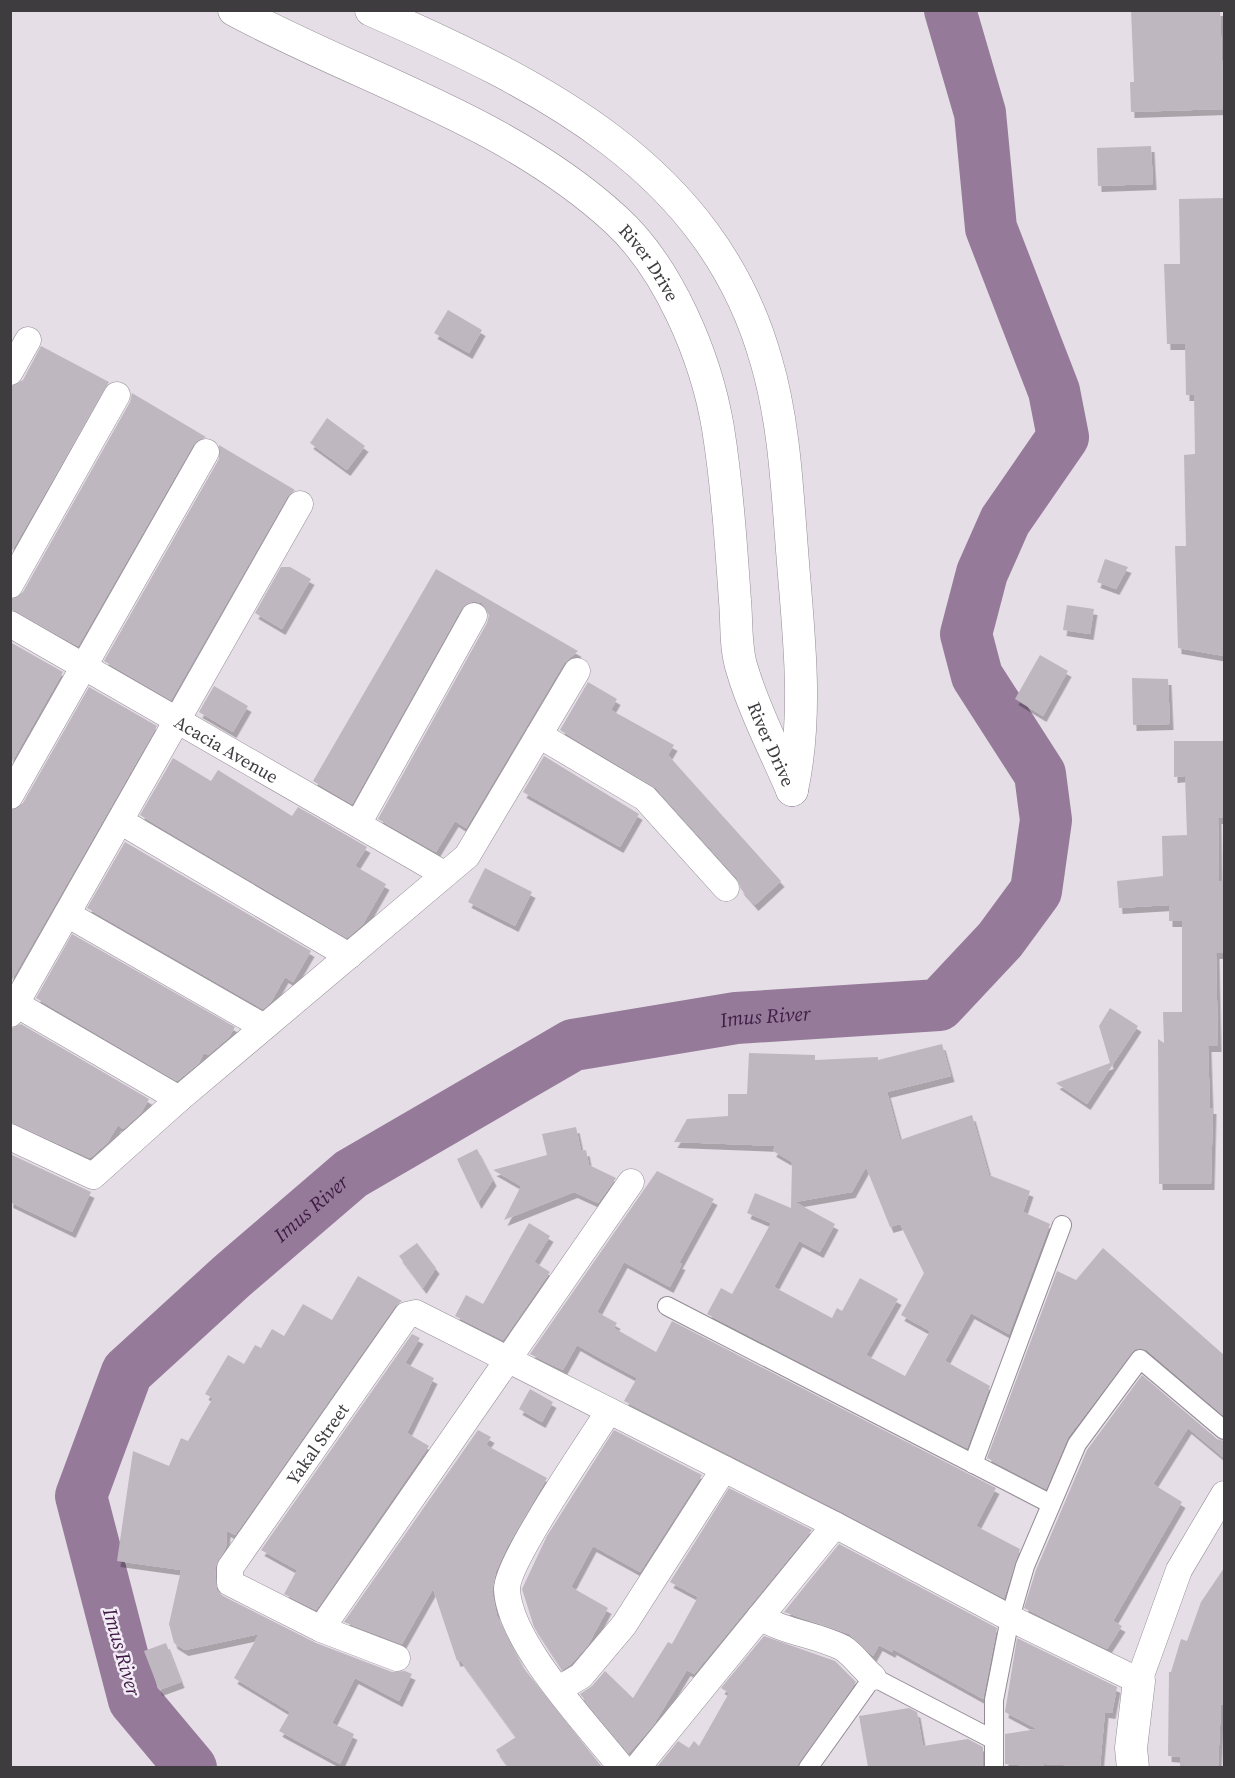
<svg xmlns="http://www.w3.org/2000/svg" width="1235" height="1778" font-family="'Source Serif 4',serif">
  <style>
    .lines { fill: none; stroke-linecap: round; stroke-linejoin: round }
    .river { stroke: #957b99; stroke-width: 52 }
    .building { fill: #bfb7c0; fill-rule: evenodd; filter: url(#shadow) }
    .pedestrian-casing { stroke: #948c95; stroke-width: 20 }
    .minor-casing { stroke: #948c95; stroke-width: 27 }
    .tertiary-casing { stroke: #948c95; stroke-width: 33 }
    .pedestrian { stroke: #fff; stroke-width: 18 }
    .minor { stroke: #fff; stroke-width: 26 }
    .tertiary { stroke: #fff; stroke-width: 32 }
    .labels { text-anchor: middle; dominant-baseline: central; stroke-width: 5; stroke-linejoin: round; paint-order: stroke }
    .street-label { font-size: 18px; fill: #3f3c40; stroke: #f3ebf5 }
    .water-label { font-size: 20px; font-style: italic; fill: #3f1b45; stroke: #f3ebf5 }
  </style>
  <defs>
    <filter id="shadow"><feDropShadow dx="3.5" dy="6" stdDeviation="0" flood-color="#0004"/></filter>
  </defs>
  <rect width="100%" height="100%" fill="#e6dee7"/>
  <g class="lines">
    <path class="river" id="s1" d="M 191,1768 L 134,1700 L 81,1496 L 127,1372 L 231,1277 L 351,1174 L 573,1045 L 736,1018 L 939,1005 L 1000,940 L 1036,891 L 1046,820 L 1040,774 L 977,676 L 966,634 L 982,573 L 1005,521 L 1063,437 L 1054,391 L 991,228 L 980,113 L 950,10"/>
  </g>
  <g class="building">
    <polygon points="1131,10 1220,10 1224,109 1131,112 1130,82 1134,82"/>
    <polygon points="1151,146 1153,184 1098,186 1097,148"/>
    <polygon points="1224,198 1224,656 1178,648 1175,546 1186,546 1184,455 1195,454 1194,395 1186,395 1185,344 1167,344 1164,264 1180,264 1179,199"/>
    <polygon points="448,310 482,330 469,353 434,333"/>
    <polygon points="41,346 109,382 10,554 10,387 23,380"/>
    <polygon points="132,393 206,437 193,445 78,646 10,609 10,600 23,592 130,402"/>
    <polygon points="327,418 365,446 347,470 310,443"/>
    <polygon points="219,445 295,490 287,497 171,700 104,661 219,459"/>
    <polygon points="1105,559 1128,567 1116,589 1097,582"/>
    <polygon points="281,567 290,567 311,579 282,629 255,613"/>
    <polygon points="436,569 578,651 564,663 466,828 455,821 436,852 378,819 487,623 489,615 482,603 473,601 461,609 352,804 313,781"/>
    <polygon points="1067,605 1094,609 1090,634 1063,630"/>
    <polygon points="10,642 63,672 10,765"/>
    <polygon points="1040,655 1068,671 1043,716 1015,699"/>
    <polygon points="1132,678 1168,679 1170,724 1133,725"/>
    <polygon points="588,682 617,699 611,710 674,745 668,755 781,881 755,905 741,889 737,878 656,788 560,730"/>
    <polygon points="214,686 248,706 233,732 199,712"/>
    <polygon points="89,687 157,726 10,983 10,811 23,803"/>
    <polygon points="1174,741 1224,741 1224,818 1218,818 1219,881 1224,881 1224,953 1216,953 1218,1046 1208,1046 1210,1108 1213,1108 1211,1184 1159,1184 1158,1039 1164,1043 1163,1012 1182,1012 1182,921 1169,921 1169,905 1119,908 1117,881 1163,876 1162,836 1187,835 1185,776 1174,777"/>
    <polygon points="544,756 639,814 620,847 523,792"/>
    <polygon points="173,758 211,781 218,770 292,816 298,807 367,847 355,866 386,884 363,924 347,938 140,815"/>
    <polygon points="125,842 311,951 293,982 285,977 271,1002 263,1009 87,908"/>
    <polygon points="485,868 532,892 515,926 468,902"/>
    <polygon points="72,934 235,1027 229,1037 208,1055 204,1053 199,1063 177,1081 36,998"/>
    <polygon points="1110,1008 1138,1026 1087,1104 1056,1083 1110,1063 1099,1026"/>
    <polygon points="21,1024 149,1099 141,1113 123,1129 118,1125 108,1142 90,1158 10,1122 10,1029"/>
    <path d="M 942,1044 L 951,1076 L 887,1092 L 900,1140 L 972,1115 L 989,1175 L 1030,1191 L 1023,1212 L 1050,1224 L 1009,1334 L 971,1313 L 945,1361 L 990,1386 L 967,1448 L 707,1314 L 721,1288 L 732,1294 L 771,1223 L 747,1213 L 755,1193 L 791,1208 L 792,1162 L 773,1151 L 775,1146 L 674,1142 L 687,1119 L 728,1116 L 728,1094 L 747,1094 L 749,1053 L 815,1055 L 815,1060 L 878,1057 L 878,1060 ZM 866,1167 L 890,1227 L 900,1224 L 924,1273 L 901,1315 L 930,1331 L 905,1376 L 866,1355 L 898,1299 L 860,1278 L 842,1311 L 837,1308 L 832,1318 L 774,1287 L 799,1241 L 820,1252 L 835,1224 L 795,1202 L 852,1192 Z"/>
    <polygon points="576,1127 581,1151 586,1150 589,1165 616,1178 598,1203 574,1192 504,1220 521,1186 493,1170 547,1155 542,1134"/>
    <polygon points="477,1149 493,1180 478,1203 457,1159"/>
    <polygon points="10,1154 91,1192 72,1232 10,1202"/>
    <polygon points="657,1171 714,1199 679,1263 682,1264 670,1287 624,1262 597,1312 617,1323 614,1328 656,1352 672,1321 996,1488 976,1526 1020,1549 1004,1598 842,1512 624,1401 637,1378 598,1357 577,1345 563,1370 530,1354"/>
    <polygon points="529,1223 550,1236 534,1262 550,1272 503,1340 455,1316 466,1295 483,1304"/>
    <polygon points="417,1243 436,1268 423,1288 399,1256"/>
    <polygon points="1103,1248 1224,1355 1224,1416 1147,1350 1135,1349 1068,1437 1046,1489 987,1458 1057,1271 1076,1280"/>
    <polygon points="358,1276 402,1301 395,1306 235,1535 227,1531 226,1547 215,1568 217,1590 223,1596 316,1643 392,1672 405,1671 412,1674 399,1701 355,1678 332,1723 354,1734 340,1764 279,1731 290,1712 234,1678 259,1634 185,1650 174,1643 169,1624 181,1570 117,1561 133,1451 169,1466 181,1438 188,1441 213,1398 205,1394 228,1355 244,1364 255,1345 261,1348 272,1329 284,1336 303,1304 332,1320"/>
    <polygon points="412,1334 420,1338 405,1363 434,1378 407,1433 429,1446 316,1610 284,1594 297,1570 261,1550"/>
    <polygon points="1142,1375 1217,1439 1224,1441 1224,1458 1188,1428 1153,1484 1182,1502 1113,1621 1122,1626 1107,1649 1024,1608 1036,1570 1087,1450"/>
    <polygon points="530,1389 553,1402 542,1422 519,1409"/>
    <polygon points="478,1430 491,1437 486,1445 547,1478 507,1547 496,1571 492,1592 497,1616 522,1666 602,1767 508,1767 496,1750 516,1737 460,1660 457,1661 433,1589 402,1644 344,1622"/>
    <polygon points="614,1430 702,1475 640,1572 593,1546 571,1587 608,1608 588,1645 571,1664 562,1670 534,1627 522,1589 547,1536"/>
    <polygon points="729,1488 812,1530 694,1674 687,1670 654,1724 629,1753 580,1694 592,1686 605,1671 633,1698 668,1642 672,1644 698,1597 670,1582"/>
    <polygon points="839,1544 997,1628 983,1699 893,1649 892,1652 879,1645 873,1656 849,1634 784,1612"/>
    <polygon points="1224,1568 1224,1705 1221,1705 1218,1767 1180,1767 1180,1757 1168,1756 1169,1672 1171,1672 1181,1639 1187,1641 1201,1602"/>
    <polygon points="764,1636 835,1661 856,1682 797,1767 657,1767 678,1741 689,1748 694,1741 699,1746 729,1693 721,1688"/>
    <polygon points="1017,1638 1117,1687 1112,1713 1105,1712 1100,1767 1044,1764 1044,1767 1005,1764 1005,1734 1037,1729 1005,1712"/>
    <polygon points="166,1643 181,1682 159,1690 144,1651"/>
    <polygon points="909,1708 917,1712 923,1746 968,1739 983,1747 983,1767 868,1767 859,1716"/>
  </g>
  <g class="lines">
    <defs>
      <g id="pedestrian">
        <polyline points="667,1306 1051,1504"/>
        <polyline points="973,1464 1062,1225"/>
        <polyline points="808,1768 873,1677 994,1740"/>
        <polyline points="994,1768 994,1700 1010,1618 1025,1566 1077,1444 1140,1359 1224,1430"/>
      </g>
      <g id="minor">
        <polyline points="10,372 28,340"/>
        <polyline points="10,585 117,395"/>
        <path id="s2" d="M 10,624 L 444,874"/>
        <polyline points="539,735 645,798 726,888"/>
        <polyline points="10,796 206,452"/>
        <polyline points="120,821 349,956"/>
        <polyline points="358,824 474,616"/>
        <polyline points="67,914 264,1027"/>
        <polyline points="16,1004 179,1099"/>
        <polyline points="10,1014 300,504"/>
        <polyline points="10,1137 93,1176 179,1099 467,856 577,671"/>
        <path d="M 609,1411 C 590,1441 507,1561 507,1589 C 509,1643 588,1725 622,1768"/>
        <path d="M 760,1617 C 786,1633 816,1634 843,1648 C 854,1655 862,1668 873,1677"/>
        <polyline points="321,1629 631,1182"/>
        <path id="s3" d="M 397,1658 L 321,1629 L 230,1583 L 230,1568 L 407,1315 L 416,1313 L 835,1525 L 1010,1618 L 1139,1681 L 1179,1570 L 1224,1494"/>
        <polyline points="559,1689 581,1676 624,1625 724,1469"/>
        <polyline points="637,1768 835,1525"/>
      </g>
      <g id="tertiary">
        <path id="s4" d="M 234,10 C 360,78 507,120 615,219 C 669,268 706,357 718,428 C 727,485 731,543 735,601 C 737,622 735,648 742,669 C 754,710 775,750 792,790"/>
        <path d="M 371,10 C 541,85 711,167 766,360 C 784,421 787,486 792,550 C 798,630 809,711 792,790"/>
        <polyline points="1133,1768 1131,1748 1139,1681"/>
      </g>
    </defs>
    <use href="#pedestrian" class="pedestrian-casing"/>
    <use href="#minor" class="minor-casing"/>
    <use href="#tertiary" class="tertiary-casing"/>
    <use href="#pedestrian" class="pedestrian"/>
    <use href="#minor" class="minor"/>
    <use href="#tertiary" class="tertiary"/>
  </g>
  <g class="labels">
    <g class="street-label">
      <text stroke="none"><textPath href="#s4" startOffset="492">River Drive</textPath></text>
      <text stroke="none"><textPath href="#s4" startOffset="996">River Drive</textPath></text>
      <text stroke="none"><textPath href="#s2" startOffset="250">Acacia Avenue</textPath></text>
      <text stroke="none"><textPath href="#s3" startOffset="350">Yakal Street</textPath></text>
    </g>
    <g class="water-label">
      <text stroke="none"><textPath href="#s1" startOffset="1182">Imus River</textPath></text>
      <text stroke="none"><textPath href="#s1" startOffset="678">Imus River</textPath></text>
      <text transform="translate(122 1652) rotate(74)">Imus River</text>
    </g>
  </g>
  <rect width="1235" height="1778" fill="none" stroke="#3f3c40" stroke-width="24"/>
</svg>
